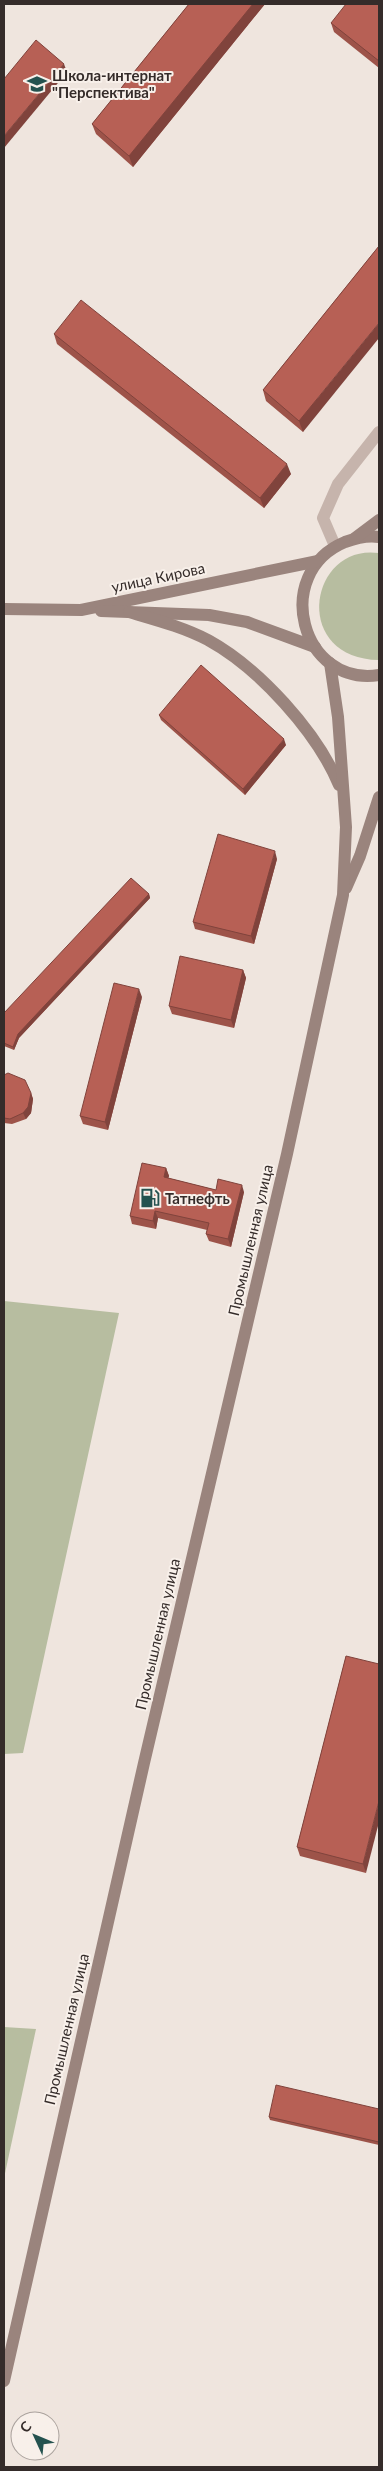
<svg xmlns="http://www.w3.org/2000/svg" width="383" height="2471" font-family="Lato,sans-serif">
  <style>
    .green { fill: #b7bda0 }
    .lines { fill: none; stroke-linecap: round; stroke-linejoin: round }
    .minor { stroke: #c6b4ac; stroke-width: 12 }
    .secondary { stroke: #9a847d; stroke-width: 12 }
    .wall { fill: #9d5349 }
    .shaded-wall { fill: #80433c }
    .building { fill: #b76055; stroke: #80433c }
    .labels { text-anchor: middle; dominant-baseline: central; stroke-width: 4; stroke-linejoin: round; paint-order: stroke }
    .poi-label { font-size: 15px; font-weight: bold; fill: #352c2a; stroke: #f8f0ea; text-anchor: start }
    .street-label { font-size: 15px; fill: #352c2a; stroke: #f8f0ea }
  </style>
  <rect width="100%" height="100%" fill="#efe5de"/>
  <g class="green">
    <path d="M 379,553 L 379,660 C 290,658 309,543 379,553 Z"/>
    <polygon points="4,1301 119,1313 23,1753 4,1754"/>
    <polygon points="4,2027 36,2029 4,2178"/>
  </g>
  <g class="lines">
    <polyline class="minor" points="335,546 323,518 338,484 379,432"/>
    <g class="secondary">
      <path d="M 379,537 C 368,535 356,538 345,542 C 271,573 301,687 379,675"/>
      <polyline points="355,538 379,520"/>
      <polyline points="4,609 81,610 318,561"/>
      <polyline points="101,611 209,615 247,622 315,647"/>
      <path d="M 129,612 C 156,620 183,627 208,640 C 259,668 317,732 339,785"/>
      <polyline points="346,888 360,856 379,797"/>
      <polyline points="4,2381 144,1763 287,1154 343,895 346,827 338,717 330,663"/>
    </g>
  </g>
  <g class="wall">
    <polygon points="189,4 265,4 133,167 96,134 92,124"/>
    <polygon points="379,4 379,68 334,32 331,23"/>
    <polygon points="379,246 303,432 266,401 263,390"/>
    <polygon points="54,334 291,474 264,508 57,344"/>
    <polygon points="159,715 286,745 245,795 161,720"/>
    <polygon points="277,859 254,944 195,929 193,922"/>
    <polygon points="149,894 150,898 19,1038 14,1050 4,1046 4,1013"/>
    <polygon points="243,970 246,978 234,1028 172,1014 169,1006"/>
    <polygon points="142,997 108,1130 83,1124 80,1116"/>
    <polygon points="4,1075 31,1093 33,1099 31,1113 26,1119 12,1124 4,1123"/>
    <polygon points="166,1168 169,1176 168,1178 216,1190 244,1192 231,1247 209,1241 206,1234 207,1230 158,1218 156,1229 132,1224 130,1216"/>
    <polygon points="346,1656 366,1873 300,1856 297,1847"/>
    <polygon points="379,2109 379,2145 270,2120 269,2117"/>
  </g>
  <g class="shaded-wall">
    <polygon points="253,4 265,4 133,167 129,156"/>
    <polygon points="64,64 67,72 4,148 4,136"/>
    <polygon points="379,323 379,338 303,432 299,421"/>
    <polygon points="287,464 291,474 264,508 260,498"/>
    <polygon points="284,739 286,745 245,795 243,789"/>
    <polygon points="275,851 277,859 254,944 251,936"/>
    <polygon points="149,894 150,898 19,1038 14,1050 13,1047 18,1034"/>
    <polygon points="243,970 246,978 234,1028 231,1020"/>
    <polygon points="139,989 142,997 108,1130 105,1122"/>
    <polygon points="31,1093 33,1099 31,1113 26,1119 23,1113"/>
    <polygon points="166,1168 169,1176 166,1185 164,1177"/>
    <polygon points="242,1185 244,1192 231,1247 228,1239"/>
    <polygon points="155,1211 158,1218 156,1229 153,1221"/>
    <polygon points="379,1801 379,1822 366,1873 363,1864"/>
  </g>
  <g class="building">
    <polygon points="189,4 253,4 129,156 92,124"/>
    <polygon points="346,4 379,4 379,61 331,23"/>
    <polygon points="36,40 64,64 4,136 4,79"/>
    <polygon points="379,246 379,323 299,421 263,390"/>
    <polygon points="81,300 287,464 260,498 54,334"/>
    <polygon points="201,665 284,739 243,789 159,715"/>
    <polygon points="218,834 275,851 251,936 193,922"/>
    <polygon points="131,878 149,894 18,1034 13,1047 4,1043 4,1013"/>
    <polygon points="180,956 243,970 231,1020 169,1006"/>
    <polygon points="114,983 139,989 105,1122 80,1116"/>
    <polygon points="8,1073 25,1080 31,1093 28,1107 23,1113 10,1119 4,1118 4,1075"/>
    <polygon points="142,1163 166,1168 164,1177 216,1190 218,1179 242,1185 228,1239 206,1234 209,1223 155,1211 153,1221 130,1216"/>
    <polygon points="346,1656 379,1664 379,1801 363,1864 297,1847"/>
    <polygon points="276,2085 379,2109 379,2142 269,2117"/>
  </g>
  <defs>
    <symbol id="school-bare" viewBox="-9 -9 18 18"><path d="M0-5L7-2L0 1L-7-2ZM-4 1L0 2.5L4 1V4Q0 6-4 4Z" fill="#24524f" stroke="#f8f0ea" stroke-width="2.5" paint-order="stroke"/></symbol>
    <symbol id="fuel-bare" viewBox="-9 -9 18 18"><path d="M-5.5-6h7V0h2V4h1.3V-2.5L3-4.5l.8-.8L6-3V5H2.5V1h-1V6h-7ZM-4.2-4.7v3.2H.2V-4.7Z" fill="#24524f" stroke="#f8f0ea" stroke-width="2.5" paint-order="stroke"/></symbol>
  </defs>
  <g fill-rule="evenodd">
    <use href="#school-bare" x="23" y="70" width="28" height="28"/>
    <use href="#fuel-bare" x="136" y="1184" width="28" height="28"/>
  </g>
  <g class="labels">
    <g class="poi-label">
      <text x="52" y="75">Школа-интернат<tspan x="52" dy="17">"Перспектива"</tspan></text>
      <text x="165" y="1198">Татнефть</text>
    </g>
    <g class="street-label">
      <text transform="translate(158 577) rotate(-12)">улица Кирова</text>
      <text transform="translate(250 1240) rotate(-77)">Промышленная улица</text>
      <text transform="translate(157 1634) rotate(-77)">Промышленная улица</text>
      <text transform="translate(66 2029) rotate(-77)">Промышленная улица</text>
    </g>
  </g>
  <rect width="383" height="2471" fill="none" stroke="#352c2a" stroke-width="10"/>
  <g transform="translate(35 2436) rotate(314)"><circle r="24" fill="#f8f0ea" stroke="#aaa29d"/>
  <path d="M0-4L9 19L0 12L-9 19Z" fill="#24524f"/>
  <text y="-8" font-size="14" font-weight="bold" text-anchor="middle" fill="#352c2a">С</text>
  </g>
</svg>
